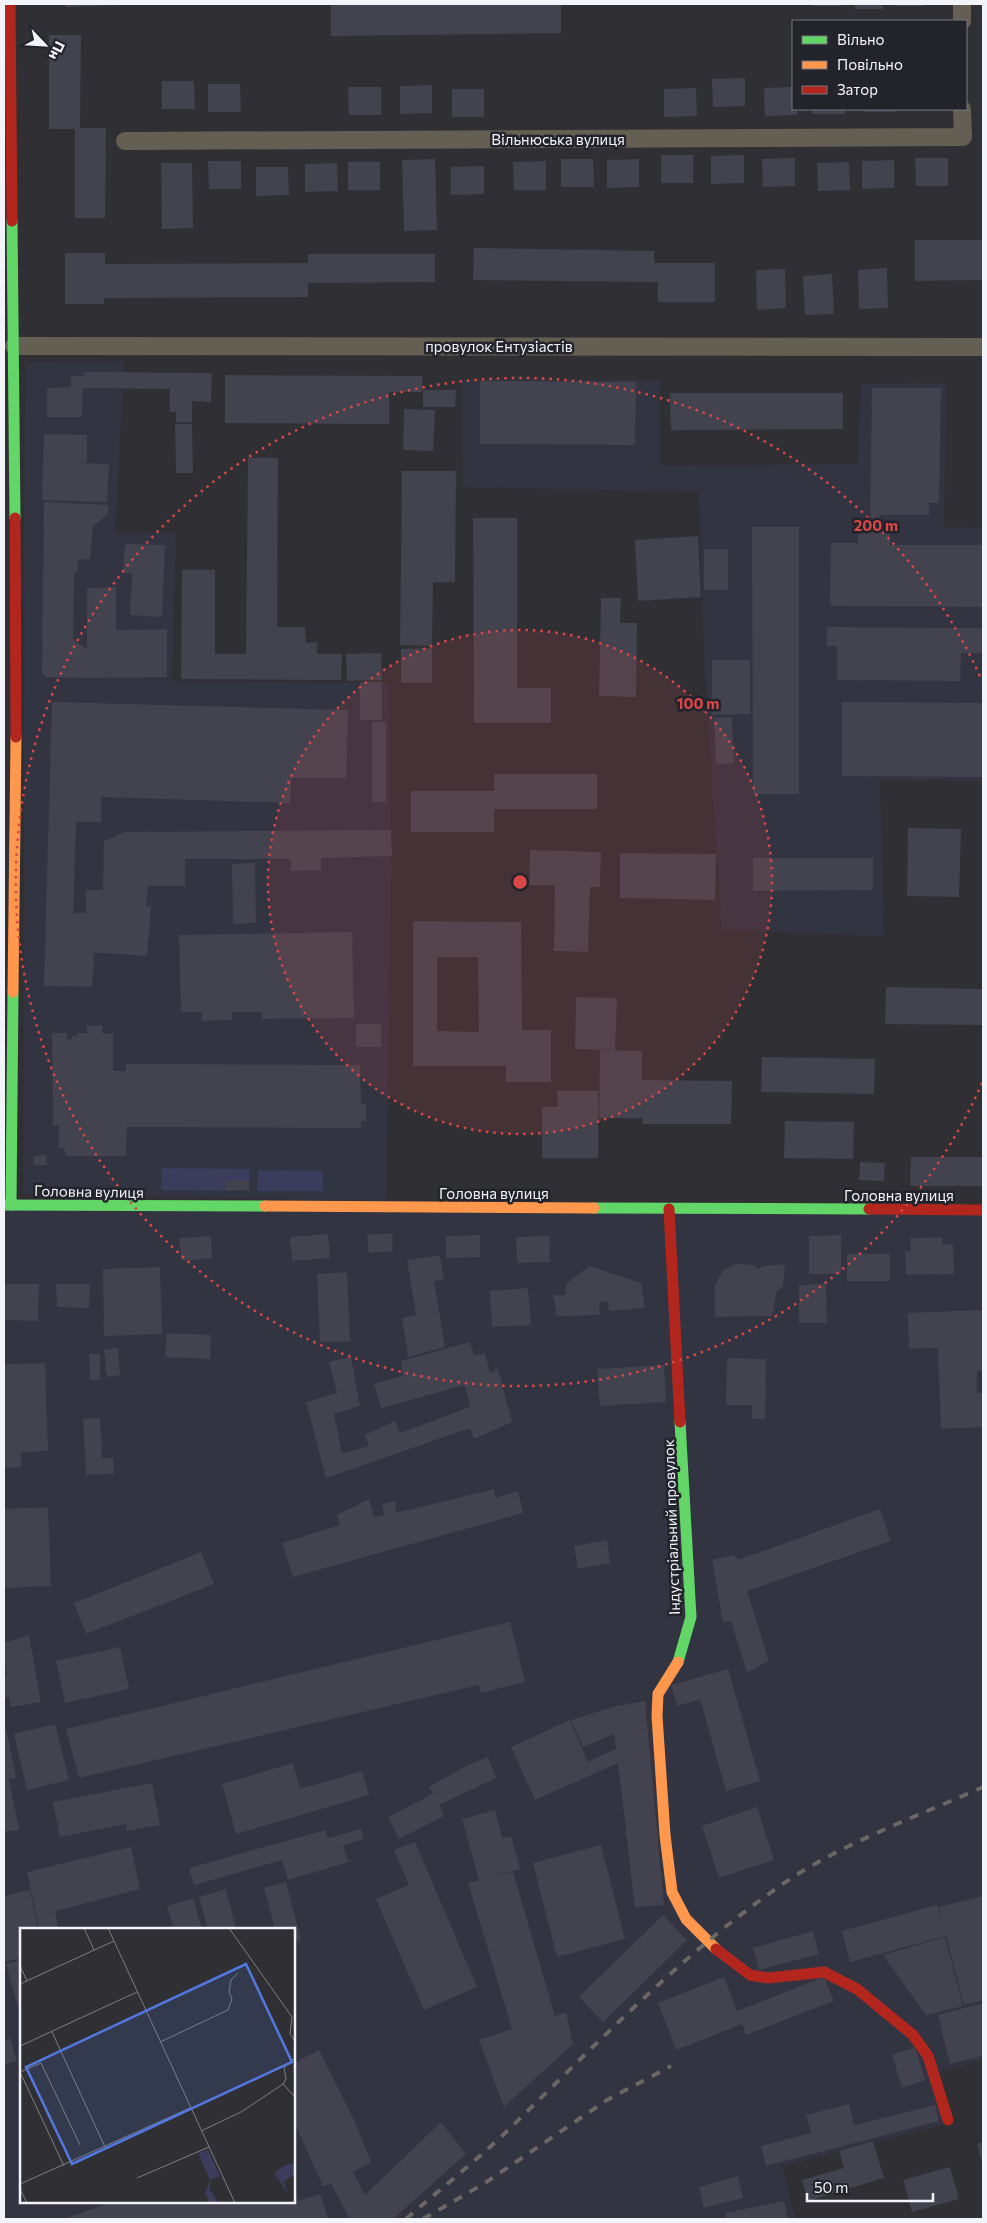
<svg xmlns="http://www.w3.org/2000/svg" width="987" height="2223" font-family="Commissioner,sans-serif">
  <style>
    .built { fill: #333441; fill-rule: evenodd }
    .green { fill: #3c3c5c }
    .building { fill: #43424f; fill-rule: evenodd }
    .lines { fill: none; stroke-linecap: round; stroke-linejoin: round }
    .street { stroke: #655f53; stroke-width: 18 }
    .fast { stroke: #63d668; stroke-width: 11 }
    .slow { stroke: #ff974d; stroke-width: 11 }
    .jam { stroke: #b3261e; stroke-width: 11 }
    .rail { stroke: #6a6764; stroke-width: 4; stroke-dasharray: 9 9; stroke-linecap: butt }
    .ring { fill: none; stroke: #da4747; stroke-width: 2.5; stroke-dasharray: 2.5 5 }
    .labels { text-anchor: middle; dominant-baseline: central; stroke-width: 5; stroke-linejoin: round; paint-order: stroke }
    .street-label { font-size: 15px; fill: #f3f4f9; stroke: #23232c }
    .inset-road { fill: none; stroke: #7d7e83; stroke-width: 1 }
    .view { fill: #5278e0; fill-opacity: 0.15; stroke: #5278e0; stroke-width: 2.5 }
    .inset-edge { fill: none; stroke: #f3f4f9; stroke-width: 2.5 }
    .centre { fill: #da4747; stroke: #23232c; stroke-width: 2.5 }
    .ring-label { font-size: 15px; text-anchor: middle; font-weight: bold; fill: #da4747; stroke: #23232c; stroke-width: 5; stroke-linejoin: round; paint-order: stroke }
  </style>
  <rect width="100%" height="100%" fill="#2f2f34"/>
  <g class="built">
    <polygon points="124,361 115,533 176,532 172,681 389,683 391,857 386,1201 23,1194 25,362"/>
    <polygon points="462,380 660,380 660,466 858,464 861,384 946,383 944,527 983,528 983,781 880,780 884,936 722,930 704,656 699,492 463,487"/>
    <path d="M 4,1209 L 983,1213 L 983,2060 L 937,2072 L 951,2123 L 782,2166 L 795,2219 L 4,2219 ZM 21,1929 L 294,1929 L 294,2202 L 21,2202 Z"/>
  </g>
  <g class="green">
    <polygon points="162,1168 249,1169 249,1181 226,1181 226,1191 161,1190"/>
    <polygon points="258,1170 323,1171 323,1191 257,1191"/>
  </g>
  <g class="building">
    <polygon points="66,4 117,4 117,5 66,7"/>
    <polygon points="331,4 561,4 561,33 331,36"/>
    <rect x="812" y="4" width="29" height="2"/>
    <rect x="855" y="4" width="28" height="5"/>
    <rect x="895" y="4" width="28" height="2"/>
    <polygon points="49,35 81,35 80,128 106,128 105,218 75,218 75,129 49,129"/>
    <polygon points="745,78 745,106 713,107 712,79"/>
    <polygon points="162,81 194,81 195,109 162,109"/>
    <polygon points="208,84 240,84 241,112 208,112"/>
    <polygon points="432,85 432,113 400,114 400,86"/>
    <polygon points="348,87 381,87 381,115 349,115"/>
    <polygon points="793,87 793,109 797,109 797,115 765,116 764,88"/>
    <polygon points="696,88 697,116 664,117 664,89"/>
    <rect x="452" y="89" width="32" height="28"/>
    <rect x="812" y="109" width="33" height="5"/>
    <rect x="864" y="109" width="32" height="3"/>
    <rect x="661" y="155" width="32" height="28"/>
    <polygon points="744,155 744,183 711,184 711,156"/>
    <polygon points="795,158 795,186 763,187 762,159"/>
    <polygon points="915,158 948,158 948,186 916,186"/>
    <polygon points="435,159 437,230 404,231 402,160"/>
    <polygon points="561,159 593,159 594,187 561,187"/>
    <polygon points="639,159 639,187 607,188 607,160"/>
    <polygon points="894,160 894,188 862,189 862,161"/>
    <polygon points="208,161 241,161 241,189 209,189"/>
    <polygon points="546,161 546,190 514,190 513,162"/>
    <rect x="348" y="162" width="32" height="28"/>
    <polygon points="849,162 850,190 818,191 817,163"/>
    <polygon points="161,163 192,163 193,228 162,229"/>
    <polygon points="337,163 338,191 305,192 305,164"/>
    <polygon points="484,166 484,194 451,195 451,167"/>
    <polygon points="256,167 288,167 289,195 256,196"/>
    <polygon points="915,240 983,240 983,280 915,281"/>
    <polygon points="474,248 654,251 654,263 715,263 715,302 658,302 658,282 473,280"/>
    <polygon points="65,253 105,253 105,264 308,263 308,254 435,254 435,282 308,283 308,297 104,298 104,304 65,304"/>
    <polygon points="887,268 888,308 859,309 858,270"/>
    <polygon points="785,269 786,308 757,310 756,270"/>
    <polygon points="832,274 834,314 805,315 803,276"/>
    <polygon points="84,372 212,373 211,402 192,401 192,422 176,422 176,412 170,412 170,389 83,388 82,417 47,417 47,388 71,387 71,376 84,376"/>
    <polygon points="225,375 422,376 422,392 389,392 389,424 225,423"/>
    <polygon points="480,381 636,382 635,445 480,444"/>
    <polygon points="872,388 941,388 939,503 929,503 929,515 880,515 880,532 890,532 890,545 983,545 983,607 830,606 831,543 858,543 858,532 870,532"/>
    <polygon points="423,390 456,390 455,407 423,407"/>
    <polygon points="670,393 843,393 843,429 671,430"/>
    <polygon points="404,409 435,410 433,451 403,450"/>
    <polygon points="175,424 192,424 193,473 176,473"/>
    <polygon points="44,434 87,435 87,462 80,463 109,464 107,502 42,500"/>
    <polygon points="248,458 278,458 277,627 305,627 306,643 317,642 317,654 342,654 341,680 181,679 182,570 215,570 215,654 246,654"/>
    <polygon points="402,471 456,471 455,582 433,582 432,646 400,645"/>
    <polygon points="44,502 108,505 108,514 93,526 90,559 78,560 77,572 74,572 73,640 87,649 87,588 116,587 116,630 167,629 167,677 88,678 46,677 42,673"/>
    <polygon points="473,518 517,518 517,688 551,688 551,723 474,723"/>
    <polygon points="752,527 799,527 799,794 753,794"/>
    <polygon points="698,536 701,597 638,601 635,540"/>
    <polygon points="125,544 165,545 162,617 130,615 132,573 123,573"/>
    <rect x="704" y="549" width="24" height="41"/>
    <polygon points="601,598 621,598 620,623 637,623 636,697 599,696"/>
    <polygon points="827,627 983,628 983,653 961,653 960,681 837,680 837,646 827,646"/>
    <polygon points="432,648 432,683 401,683 401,649"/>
    <polygon points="381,653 382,680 347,681 346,654"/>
    <polygon points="712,660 750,660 750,714 712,715"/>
    <rect x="360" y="682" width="22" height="38"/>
    <polygon points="52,702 348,710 346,778 291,778 290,803 101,797 101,822 76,822 73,923 74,913 86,913 86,890 103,890 104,841 125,832 391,830 392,856 321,858 321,870 291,871 291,859 185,859 185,886 148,886 146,906 151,907 147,956 87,952 94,953 92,987 44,986"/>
    <polygon points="842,702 983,703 983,777 842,776"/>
    <polygon points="732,717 734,763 716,764 714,718"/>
    <rect x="372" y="722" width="14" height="80"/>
    <polygon points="494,774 597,774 597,809 494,809 494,832 411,832 411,791 494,791"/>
    <polygon points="908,828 961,829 959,897 907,896"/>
    <polygon points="530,850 601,852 600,887 590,887 588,952 554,951 555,885 529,885"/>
    <polygon points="620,853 716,854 715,900 620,898"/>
    <polygon points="753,858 873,858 873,890 753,891"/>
    <polygon points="255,863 256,923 233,924 232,864"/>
    <path d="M 413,921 L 521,922 L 522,1030 L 551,1030 L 551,1082 L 506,1082 L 506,1066 L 413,1066 ZM 437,957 L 478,957 L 479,1032 L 437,1031 Z"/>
    <polygon points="352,932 354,1018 262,1019 262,1012 232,1012 232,1020 202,1021 202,1012 181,1012 179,935"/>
    <polygon points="886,987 983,989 983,1025 885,1024"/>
    <polygon points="576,997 617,998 615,1050 575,1049"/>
    <rect x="356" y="1024" width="25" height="23"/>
    <polygon points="102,1025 102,1033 113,1034 113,1071 126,1071 126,1064 360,1065 361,1104 366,1104 366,1121 361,1121 361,1128 127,1127 126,1156 67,1156 63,1148 59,1148 59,1125 53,1126 52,1033 67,1033 67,1040 72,1039 72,1036 77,1036 77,1033 87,1033 87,1026"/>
    <polygon points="600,1050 642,1051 642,1080 732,1081 731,1124 643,1124 642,1118 599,1118"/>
    <polygon points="762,1057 875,1059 874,1094 761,1092"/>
    <polygon points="557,1091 598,1091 598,1158 542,1158 542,1107 558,1107"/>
    <polygon points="785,1121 854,1122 853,1159 784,1158"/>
    <polygon points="46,1155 47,1165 34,1165 34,1156"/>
    <polygon points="911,1157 983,1157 983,1186 910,1186"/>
    <polygon points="860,1162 885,1163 884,1181 859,1180"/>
    <polygon points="226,1181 249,1181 249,1190 226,1191"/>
    <polygon points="392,1233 393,1251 369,1253 367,1235"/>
    <polygon points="328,1234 330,1258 292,1261 290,1237"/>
    <polygon points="480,1235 480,1257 446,1258 446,1236"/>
    <polygon points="841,1235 841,1274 809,1274 809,1236"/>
    <polygon points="211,1236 212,1258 181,1261 179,1238"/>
    <polygon points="549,1236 550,1262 517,1263 516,1237"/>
    <polygon points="942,1237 943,1245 953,1244 954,1274 906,1275 905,1251 911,1251 910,1238"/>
    <rect x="847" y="1254" width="43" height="27"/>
    <polygon points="440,1255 444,1280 434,1281 445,1347 408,1357 402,1318 416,1315 407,1260"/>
    <polygon points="736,1264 753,1265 758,1269 764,1266 785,1264 783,1287 777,1291 772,1316 715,1317 715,1285 723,1270"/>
    <polygon points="589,1266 641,1283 645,1308 609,1311 608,1301 599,1302 600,1315 556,1316 554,1295 565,1295 566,1284"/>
    <polygon points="160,1267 162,1334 104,1336 103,1269"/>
    <polygon points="347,1272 350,1341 320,1342 317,1274"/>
    <polygon points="4,1284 39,1284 38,1321 4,1320"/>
    <polygon points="56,1284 90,1284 89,1308 57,1307"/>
    <polygon points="826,1284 827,1323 799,1323 799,1285"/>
    <polygon points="528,1288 531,1325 492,1327 490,1291"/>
    <polygon points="983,1310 983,1370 977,1371 977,1393 983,1393 983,1427 941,1429 938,1348 909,1349 908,1313"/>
    <polygon points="167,1333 211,1335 210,1359 165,1357"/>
    <polygon points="470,1342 474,1356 485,1353 490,1373 498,1369 512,1422 474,1439 470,1428 326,1478 306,1402 337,1393 329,1362 351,1357 360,1406 334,1414 342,1453 369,1446 365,1435 395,1421 400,1433 470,1407 465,1385 381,1408 374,1384 403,1376 401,1361"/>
    <polygon points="118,1348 120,1375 107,1377 104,1350"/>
    <polygon points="89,1354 100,1354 100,1380 90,1380"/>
    <polygon points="727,1358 766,1359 765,1419 752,1419 752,1405 726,1405"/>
    <polygon points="45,1363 48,1451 21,1452 21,1467 4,1468 4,1364"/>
    <polygon points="664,1365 666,1402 600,1406 597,1369"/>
    <polygon points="100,1418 102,1458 113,1458 114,1474 86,1475 83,1419"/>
    <polygon points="494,1489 495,1498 518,1491 523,1513 293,1577 282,1543 340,1525 337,1515 369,1499 374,1517 384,1515 382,1504 395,1501 396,1513"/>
    <polygon points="48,1507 51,1586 4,1588 4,1509"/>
    <polygon points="880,1509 891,1541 747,1591 769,1661 747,1672 731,1621 723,1622 712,1560 734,1555 738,1560"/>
    <polygon points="607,1540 610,1563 578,1569 574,1546"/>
    <polygon points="201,1552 214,1584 86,1634 74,1603"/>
    <polygon points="510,1622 525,1682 481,1693 479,1685 79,1778 66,1729"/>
    <polygon points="29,1635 41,1702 11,1707 9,1697 4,1698 4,1677 7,1676 4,1661 4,1643"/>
    <polygon points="120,1647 129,1689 65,1703 56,1661"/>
    <polygon points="728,1669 760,1781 726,1791 700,1699 677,1706 671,1685"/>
    <polygon points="645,1701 664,1905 635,1907 618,1763 535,1800 511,1747 570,1720 588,1762 616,1749 614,1734 583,1747 571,1720 616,1706"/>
    <polygon points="4,1718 16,1778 9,1779 19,1830 4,1832"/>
    <polygon points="55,1724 69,1780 27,1790 14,1734"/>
    <polygon points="488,1757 496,1778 439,1805 444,1816 399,1839 388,1817 433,1794 429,1787 466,1766"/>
    <polygon points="293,1763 300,1789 362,1771 369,1795 236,1834 222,1784"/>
    <polygon points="152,1783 160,1825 127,1831 126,1824 60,1837 53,1802"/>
    <polygon points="757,1807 774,1860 719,1878 702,1826"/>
    <polygon points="495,1810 502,1838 511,1836 520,1869 493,1877 513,1872 555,2016 566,2012 573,2044 504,2107 479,2040 512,2029 468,1883 479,1880 462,1819"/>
    <polygon points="361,1829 364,1839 343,1845 349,1862 288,1880 282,1860 194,1885 189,1868 325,1830 328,1838"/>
    <polygon points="415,1842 477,1987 424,2010 376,1899 409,1885 394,1850"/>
    <polygon points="601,1845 625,1939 557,1957 533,1863"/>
    <polygon points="131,1847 140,1889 55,1911 58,1929 39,1929 27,1872"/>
    <polygon points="286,1882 301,1940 294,1942 294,1929 275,1929 264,1888"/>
    <polygon points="226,1889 236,1929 208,1929 199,1897"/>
    <polygon points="30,1890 38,1929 21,1929 21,1958 4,1962 4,1896"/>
    <polygon points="983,1896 983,2000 964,2005 946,1936 850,1962 842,1931 937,1905 943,1925 939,1907"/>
    <polygon points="193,1898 202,1929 174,1929 167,1906"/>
    <polygon points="663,1915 687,1940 603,2022 579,1997"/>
    <polygon points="813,1931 819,1954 759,1970 753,1948"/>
    <polygon points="945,1937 963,2006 926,2015 883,1955"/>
    <polygon points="21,1960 21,2018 6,1964"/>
    <polygon points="724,1977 737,2011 824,1977 834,2001 746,2035 742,2024 676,2050 658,2003"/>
    <polygon points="983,2003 983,2056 950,2064 938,2015"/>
    <polygon points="10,2038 17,2061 4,2065 4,2040"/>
    <polygon points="915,2047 925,2080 902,2088 892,2055"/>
    <polygon points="319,2050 353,2118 371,2162 353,2172 365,2195 441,2122 466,2154 393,2219 350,2219 331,2184 323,2186 294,2122 294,2063"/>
    <polygon points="849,2104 854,2125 935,2105 939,2121 766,2166 761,2146 811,2133 806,2115"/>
    <polygon points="873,2141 884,2178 808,2201 802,2180 844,2168 839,2151"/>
    <polygon points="983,2142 983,2165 977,2144"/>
    <polygon points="950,2167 959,2199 912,2212 903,2180"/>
    <polygon points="738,2176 743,2198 704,2208 699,2187"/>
    <polygon points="294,2191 298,2201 320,2194 328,2218 64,2219 111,2202 294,2202"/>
    <polygon points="784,2201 788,2219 726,2219 725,2213"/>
  </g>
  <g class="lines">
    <g class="street">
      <polyline points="962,4 962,21"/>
      <polyline points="125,141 963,137 962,109"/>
      <polyline points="14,346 983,347"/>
    </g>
    <g class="fast">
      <polyline points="12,221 15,518"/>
      <polyline points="4,1205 265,1206"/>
      <polyline points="11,1205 13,992"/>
      <polyline points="594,1208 869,1209"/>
      <polyline points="678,1662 691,1617 680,1422"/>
    </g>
    <g class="slow">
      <polyline points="13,992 16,737"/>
      <polyline points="265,1206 594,1208"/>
      <polyline points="678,1662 658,1694 657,1716 665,1835 672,1892 686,1919 716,1949"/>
    </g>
    <g class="jam">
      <polyline points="10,4 12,221"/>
      <polyline points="15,518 16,737"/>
      <polyline points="669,1209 680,1422"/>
      <polyline points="869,1209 983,1210"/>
      <polyline points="716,1949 750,1975 768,1978 824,1972 857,1989 913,2035 928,2056 948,2120"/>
    </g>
    <g class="rail">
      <path d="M 406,2219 C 438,2191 472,2164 503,2135 C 591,2050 676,1959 777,1888 C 837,1845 916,1817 983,1787"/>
      <polyline points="423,2219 485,2183 607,2100 671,2066"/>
    </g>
  </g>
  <circle cx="520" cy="882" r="252" fill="#da4747" fill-opacity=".12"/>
  <g class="ring">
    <circle cx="520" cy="882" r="252"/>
    <path d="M982 1083A504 504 0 1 1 982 681"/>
  </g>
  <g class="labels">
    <g class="street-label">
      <text x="558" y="139">Вільнюська вулиця</text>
      <text x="499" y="346">провулок Ентузіастів</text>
      <text transform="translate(89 1191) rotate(1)">Головна вулиця</text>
      <text x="494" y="1193">Головна вулиця</text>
      <text x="899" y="1195">Головна вулиця</text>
      <text transform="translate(671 1527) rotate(-92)">Індустріальний провулок</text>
    </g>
  </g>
  <g transform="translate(20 1928)">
    <rect width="275" height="275" fill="#2f2f34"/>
    <path d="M 188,222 L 200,248 L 191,252 L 189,260 L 198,275 L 190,275 L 185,265 L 190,252 L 178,225 ZM 275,235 L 275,247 L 264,253 L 268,266 L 254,245 L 265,237 Z" fill="#3c3c5c"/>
    <path class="inset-road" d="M 64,0 L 74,22M 88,0 L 215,275M 209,0 L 272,89 L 270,106 L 275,113M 0,38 L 7,53M 0,56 L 94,13M 32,104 L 85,219M 140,114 L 208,82 L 212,71 L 209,64 L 211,52 L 218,45M 0,118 L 117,64M 0,144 L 21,135 L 60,217M 0,144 L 44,238M 263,156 L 275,169M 181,203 L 221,184 L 263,156 L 266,151 L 264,140 L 275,130M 117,250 L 189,219M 0,256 L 170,180M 0,261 L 7,275"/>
    <path class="view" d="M 226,36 L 272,134 L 52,236 L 6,139 Z"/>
    <rect width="275" height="275" class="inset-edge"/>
  </g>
  <circle cx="520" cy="882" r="8" class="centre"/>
  <g class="ring-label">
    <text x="876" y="531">200 m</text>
    <text x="698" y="709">100 m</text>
  </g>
  <rect width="987" height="2223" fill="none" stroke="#f3f4f9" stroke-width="10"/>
  <rect x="792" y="20" width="175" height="90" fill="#23232c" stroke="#76777e"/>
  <rect x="802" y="36" width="25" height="8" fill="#63d668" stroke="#76777e"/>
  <text x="837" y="45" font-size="15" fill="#f3f4f9">Вільно</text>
  <rect x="802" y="61" width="25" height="8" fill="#ff974d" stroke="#76777e"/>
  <text x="837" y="70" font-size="15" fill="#f3f4f9">Повільно</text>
  <rect x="802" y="86" width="25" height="8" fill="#b3261e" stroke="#76777e"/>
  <text x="837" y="95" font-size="15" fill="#f3f4f9">Затор</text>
  <g transform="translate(45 45) rotate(115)" stroke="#23232c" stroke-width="4" paint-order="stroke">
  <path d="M0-4L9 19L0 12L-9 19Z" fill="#f3f4f9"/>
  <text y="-8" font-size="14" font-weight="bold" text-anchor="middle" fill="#f3f4f9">Пн</text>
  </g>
  <path d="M807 2193v8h126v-8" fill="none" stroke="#f3f4f9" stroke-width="2.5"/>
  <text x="814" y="2193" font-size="15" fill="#f3f4f9" stroke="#23232c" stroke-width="4" paint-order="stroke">50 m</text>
</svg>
